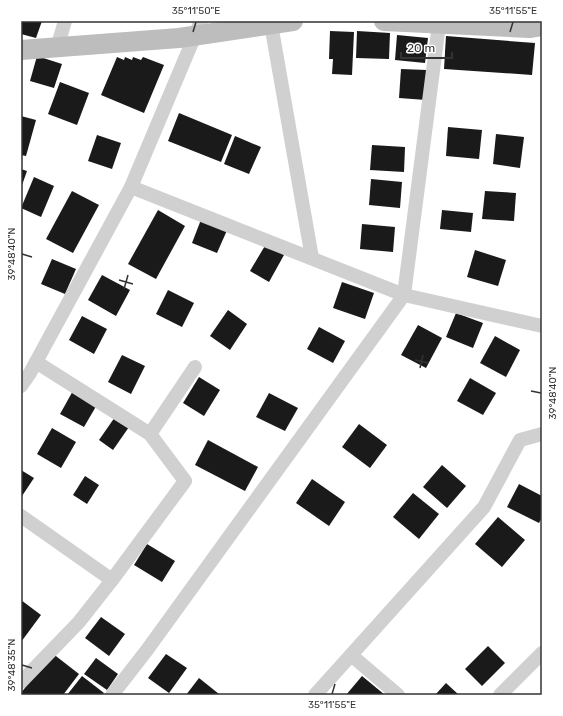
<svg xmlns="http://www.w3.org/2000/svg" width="563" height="716" font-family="Rubik,sans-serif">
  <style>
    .building { fill: #1a1a1a }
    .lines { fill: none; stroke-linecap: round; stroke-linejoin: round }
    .street { stroke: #d0d0d0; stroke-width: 14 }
    .secondary { stroke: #bdbdbd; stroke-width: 20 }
    .ticks { fill: none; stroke: #333; stroke-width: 1.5 }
    .neatline { fill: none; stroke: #333; stroke-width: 1.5 }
    .ticks-label { font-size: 10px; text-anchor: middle; fill: #333 }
  </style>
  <rect width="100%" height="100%" fill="#fff"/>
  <g class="building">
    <polygon points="21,21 42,21 36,38 21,34"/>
    <polygon points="330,31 354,32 352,75 332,74 333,59 329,59"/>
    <polygon points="357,31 390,33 389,59 356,58"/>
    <polygon points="397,35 428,38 425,63 395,60"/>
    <polygon points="446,36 535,43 532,75 444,69"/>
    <polygon points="37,56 62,64 54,88 30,81"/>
    <polygon points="117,57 124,60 125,57 132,60 133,57 141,60 143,57 164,65 144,113 101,95"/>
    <polygon points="401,69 427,70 426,100 399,98"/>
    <polygon points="60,82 89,93 77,125 48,114"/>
    <polygon points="179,113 232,135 221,162 168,141"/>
    <polygon points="21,116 36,120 26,156 21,155"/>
    <polygon points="448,127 482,130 479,159 446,156"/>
    <polygon points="496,134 524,137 520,168 493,164"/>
    <polygon points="97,135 121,143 112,169 88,161"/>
    <polygon points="235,136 261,147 249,174 224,164"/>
    <polygon points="372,145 405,147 404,172 370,170"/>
    <polygon points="21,169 27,171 21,188"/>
    <polygon points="34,177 54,186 41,217 21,208"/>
    <polygon points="371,179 402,182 400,208 369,205"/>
    <polygon points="72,191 99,205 73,253 46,239"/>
    <polygon points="485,191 516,193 514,221 482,219"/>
    <polygon points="158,210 185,226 156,279 128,264"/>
    <polygon points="442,210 473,213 471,232 440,229"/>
    <polygon points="202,217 228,228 217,253 192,243"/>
    <polygon points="362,224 395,227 393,252 360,249"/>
    <polygon points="266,244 284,255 269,282 250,271"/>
    <polygon points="475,250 506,260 498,286 467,277"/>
    <polygon points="52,259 76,269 65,294 41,284"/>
    <polygon points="102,275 130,290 116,316 88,300"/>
    <polygon points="342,282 374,293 365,319 333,308"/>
    <polygon points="168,290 194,303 182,327 156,314"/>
    <polygon points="228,310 247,324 230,350 210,336"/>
    <polygon points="456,313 483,323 473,348 446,337"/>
    <polygon points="82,316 107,329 94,354 69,340"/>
    <polygon points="418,325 442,338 426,368 401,355"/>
    <polygon points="319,327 345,341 333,363 307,349"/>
    <polygon points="495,336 520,350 506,377 480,363"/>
    <polygon points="122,355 145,366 131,394 108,382"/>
    <polygon points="199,377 220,390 204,416 183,403"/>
    <polygon points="470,378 496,393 483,415 457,401"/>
    <polygon points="74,389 98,403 84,427 60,414"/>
    <polygon points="269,393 298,408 285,431 256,417"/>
    <polygon points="115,417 129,427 113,450 99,440"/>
    <polygon points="359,424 387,445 370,468 342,447"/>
    <polygon points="52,428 76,442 61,468 37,454"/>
    <polygon points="208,440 258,467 245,491 195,465"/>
    <polygon points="442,465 466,486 447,508 423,487"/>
    <polygon points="21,470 34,478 22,496 21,496"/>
    <polygon points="85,476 99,485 87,504 73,495"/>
    <polygon points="312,479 345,502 329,526 296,503"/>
    <polygon points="519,484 542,496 542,517 539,523 507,507"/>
    <polygon points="413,493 439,514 419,539 393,517"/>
    <polygon points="498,517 525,540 502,567 475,544"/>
    <polygon points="147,544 175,561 162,582 134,565"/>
    <polygon points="21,600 41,615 21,642"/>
    <polygon points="101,617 125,634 109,656 85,638"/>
    <polygon points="488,646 505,663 482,686 465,669"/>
    <polygon points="52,653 79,674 63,695 24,695 21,693"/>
    <polygon points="166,654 187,668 169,693 148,678"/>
    <polygon points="96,658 118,674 107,690 84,674"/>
    <polygon points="82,676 104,693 102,695 67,695"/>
    <polygon points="362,676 385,695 346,695"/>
    <polygon points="199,678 219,694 217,695 186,695"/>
    <polygon points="446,683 459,695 435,695"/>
  </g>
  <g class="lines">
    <g class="street">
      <polyline points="271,24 312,258"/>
      <polyline points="57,48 65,21"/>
      <polyline points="131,187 404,295 542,326"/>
      <polyline points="21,386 30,373 131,187 201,21"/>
      <polyline points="150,434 195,367"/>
      <polyline points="21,516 112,580"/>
      <polyline points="351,655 398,695"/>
      <polyline points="21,682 79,622 112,580 185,481 150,434 36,362"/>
      <polyline points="112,695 147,650 404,295 439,24"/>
      <polyline points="315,695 484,507 520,440 542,434"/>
      <polyline points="500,695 542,653"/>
    </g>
    <g class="secondary">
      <polyline points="384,21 529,28 542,26"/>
      <polyline points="21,50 179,38 293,21"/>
    </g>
  </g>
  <path class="ticks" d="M 193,32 L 196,22M 510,32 L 513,22M 22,254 L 32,257M 119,280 L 133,284M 124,289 L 128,275M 415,360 L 428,363M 420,368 L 423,355M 531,391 L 541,393M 22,665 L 32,668M 332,694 L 335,684"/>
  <rect width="563" height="716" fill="none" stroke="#ffffff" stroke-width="44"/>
  <path d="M401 52v6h51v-6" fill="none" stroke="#333333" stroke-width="2"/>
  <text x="407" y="52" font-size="12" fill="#333333" stroke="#ffffff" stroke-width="3" paint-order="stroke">20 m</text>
  <rect x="22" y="22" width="519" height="672" class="neatline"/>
  <g class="ticks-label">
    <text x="196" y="14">35°11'50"E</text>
    <text x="513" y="14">35°11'55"E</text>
    <text transform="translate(11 254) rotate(-90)" y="4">39°48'40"N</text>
    <text transform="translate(552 393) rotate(-90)" y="4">39°48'40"N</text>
    <text transform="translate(11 665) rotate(-90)" y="4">39°48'35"N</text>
    <text x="332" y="708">35°11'55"E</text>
  </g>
</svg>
